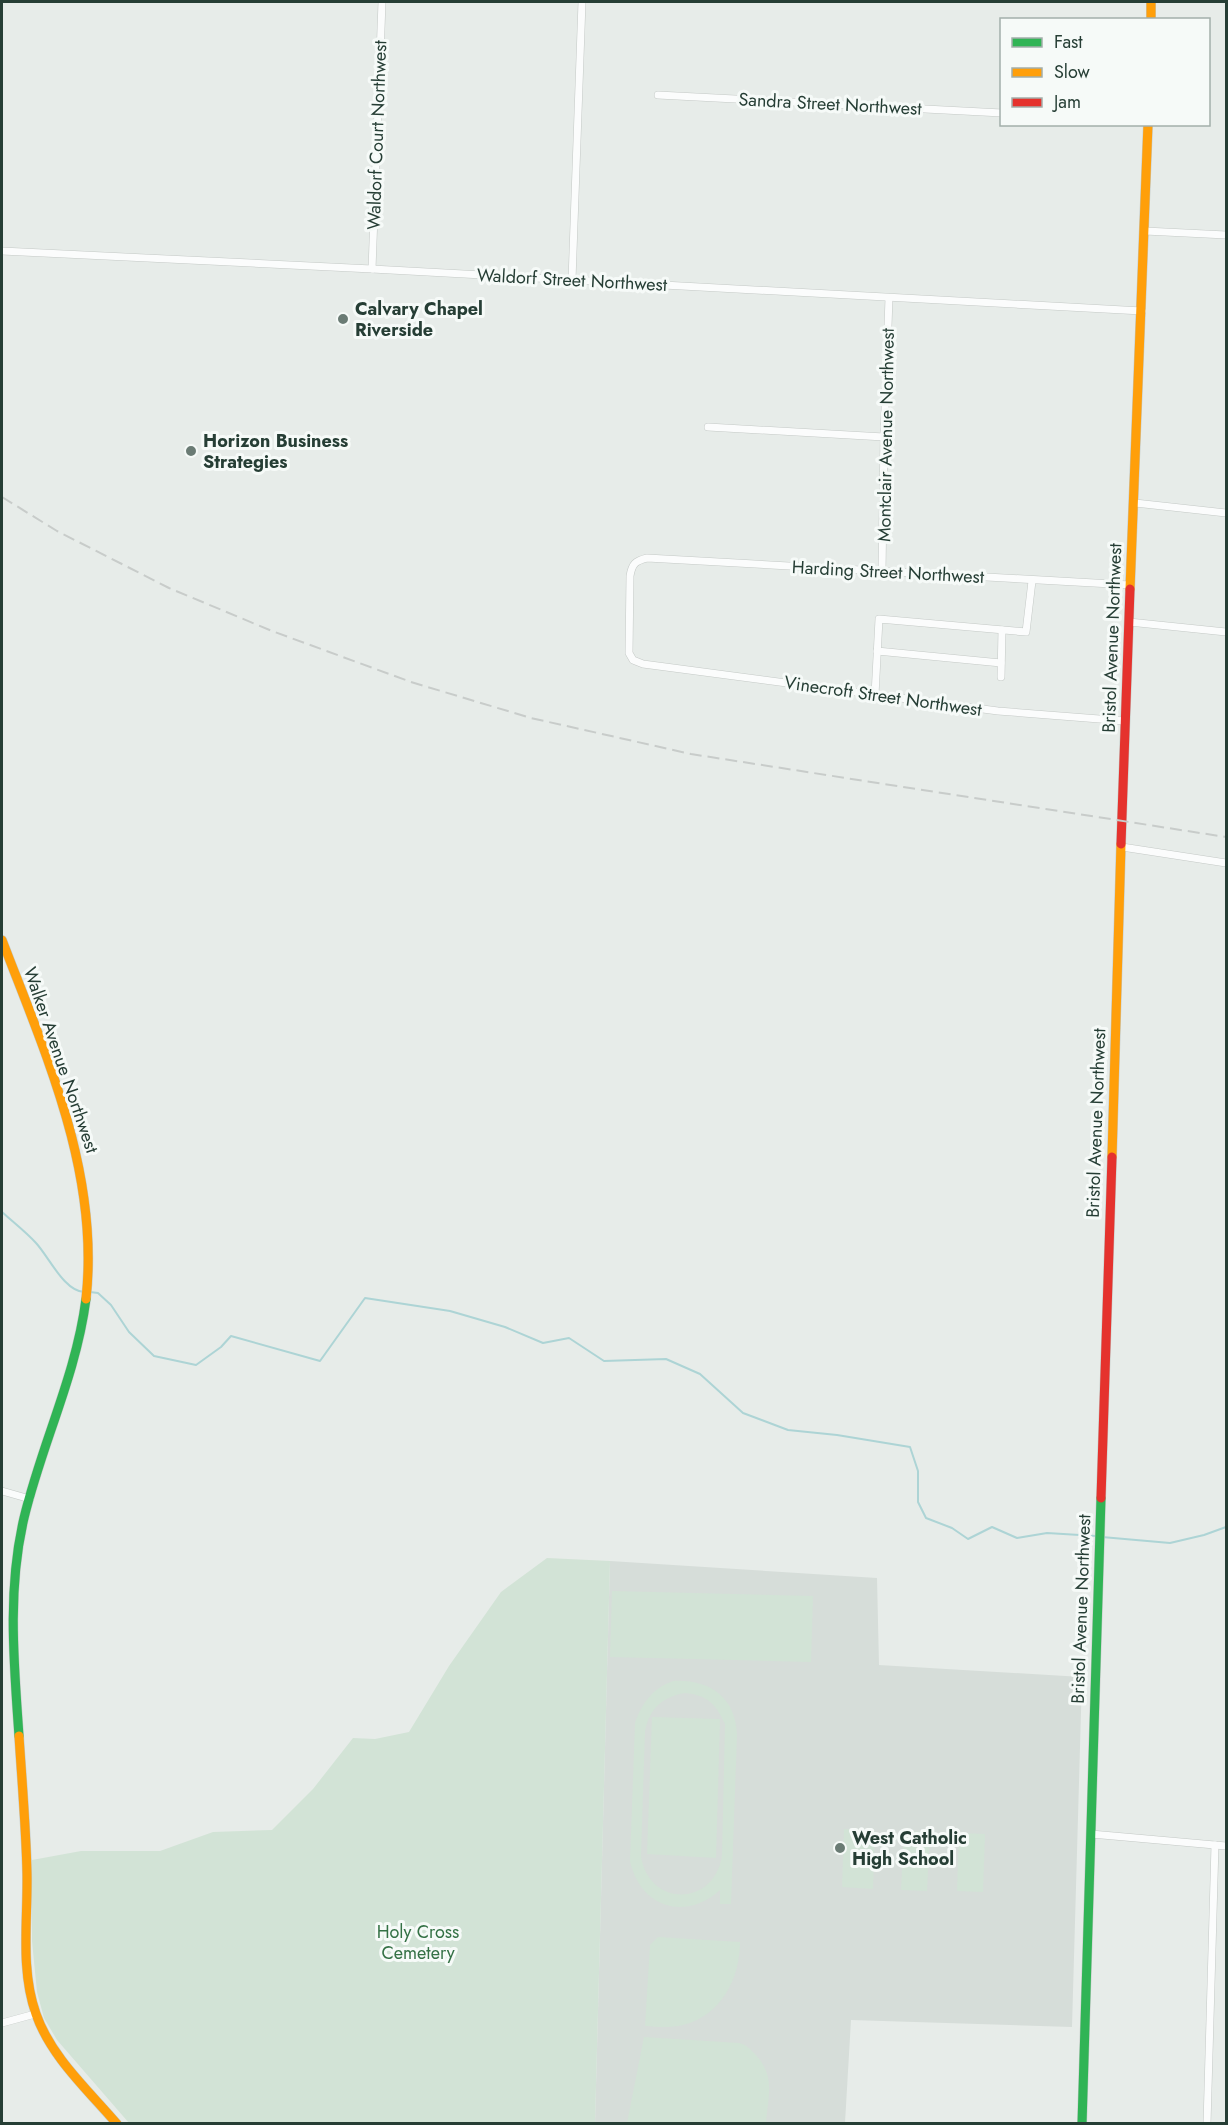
<svg xmlns="http://www.w3.org/2000/svg" width="1228" height="2125" font-family="Jost,sans-serif">
  <style>
    .built { fill: #d6ddd9 }
    .green { fill: #d2e3d6; fill-rule: evenodd }
    .lines { fill: none; stroke-linecap: round; stroke-linejoin: round }
    .stream { stroke: #add4d5; stroke-width: 2 }
    .street-casing { stroke: #c4c9c6; stroke-width: 8 }
    .fast-casing { stroke: #c3c9c6; stroke-width: 10 }
    .slow-casing { stroke: #c3c9c6; stroke-width: 10 }
    .jam-casing { stroke: #c3c9c6; stroke-width: 10 }
    .street { stroke: #fbfcfc; stroke-width: 7 }
    .fast { stroke: #30b455; stroke-width: 9 }
    .slow { stroke: #ff9f0a; stroke-width: 9 }
    .jam { stroke: #e5322d; stroke-width: 9 }
    .rail { stroke: #c8ccca; stroke-width: 2; stroke-dasharray: 12 6; stroke-linecap: butt }
    .poi-dot { fill: #6a7b74; stroke: #f6faf8; stroke-width: 2 }
    .labels { text-anchor: middle; dominant-baseline: central; stroke-width: 6; stroke-linejoin: round; paint-order: stroke }
    .street-label { font-size: 18px; fill: #263e35; stroke: #f6faf8 }
    .poi-label { font-size: 18px; font-weight: bold; fill: #263e35; stroke: #f6faf8; text-anchor: start }
    .park-label { font-size: 18px; fill: #347145; stroke: #f6faf8 }
  </style>
  <rect width="100%" height="100%" fill="#e7ece9"/>
  <polygon class="built" points="610,1561 877,1578 879,1665 1082,1677 1072,2027 851,2020 845,2123 595,2124"/>
  <g class="green">
    <polygon points="547,1558 610,1561 595,2123 129,2123 57,2040 44,2018 37,1992 32,1941 32,1860 81,1851 160,1851 213,1832 272,1830 313,1789 353,1738 375,1739 409,1732 449,1666 501,1592"/>
    <polygon points="612,1591 813,1596 811,1662 610,1657"/>
    <path d="M 673,1681 C 709,1679 736,1697 737,1735 L 731,1904 L 720,1904 L 720,1890 C 685,1922 640,1907 630,1861 L 635,1723 C 642,1703 653,1688 673,1681 ZM 685,1693 C 707,1695 716,1704 725,1724 L 722,1855 C 715,1907 649,1908 641,1856 L 645,1731 C 650,1708 662,1697 685,1693 Z"/>
    <polygon points="652,1717 720,1719 716,1858 647,1854"/>
    <polygon points="844,1829 875,1831 873,1889 842,1887"/>
    <polygon points="904,1831 930,1832 927,1891 901,1890"/>
    <polygon points="959,1833 985,1834 983,1892 957,1891"/>
    <path d="M 658,1937 L 740,1942 C 740,1978 721,2016 683,2025 C 671,2028 657,2027 645,2026 L 650,1945 Z"/>
    <path d="M 644,2037 L 739,2043 C 747,2045 750,2049 755,2054 C 776,2077 768,2095 766,2123 L 627,2123 Z"/>
  </g>
  <g class="lines">
    <g class="stream">
      <path d="M 2,1212 C 13,1222 26,1232 36,1243 C 49,1257 64,1291 84,1292"/>
      <polyline points="90,1292 98,1293 111,1305 129,1332 154,1356 196,1365 221,1347 231,1336 320,1361 365,1298 450,1311 505,1327 543,1343 569,1338 604,1361 666,1359 700,1374 743,1413 788,1430 837,1435 910,1447 918,1471 918,1502 926,1518 952,1528 968,1539 992,1527 1017,1538 1047,1533 1096,1536"/>
      <polyline points="1102,1537 1170,1543 1204,1535 1226,1527"/>
    </g>
    <defs>
      <g id="street">
        <polyline points="658,95 1002,113"/>
        <polyline points="1145,231 1226,235"/>
        <polyline points="2,251 372,269 1142,311"/>
        <polyline points="372,269 382,2"/>
        <polyline points="572,280 582,2"/>
        <polyline points="708,427 884,437"/>
        <polyline points="1135,503 1226,513"/>
        <polyline points="882,572 884,437 889,298"/>
        <polyline points="1129,622 1226,632"/>
        <polyline points="877,651 1001,663"/>
        <polyline points="1001,677 1002,630"/>
        <polyline points="875,695 879,619 1026,632 1032,581"/>
        <path d="M 1125,721 L 998,711 L 643,664 L 633,660 L 629,653 L 630,576 C 632,564 635,561 647,558 L 1130,585"/>
        <polyline points="1122,847 1226,863"/>
        <polyline points="2,1491 30,1499"/>
        <polyline points="1091,1834 1226,1846"/>
        <polyline points="2,2023 35,2014"/>
        <polyline points="1207,2124 1215,1845"/>
      </g>
      <g id="fast">
        <path d="M 19,1736 C 14,1664 7,1590 24,1518 C 42,1443 76,1376 86,1299"/>
        <polyline points="1082,2124 1101,1498"/>
      </g>
      <g id="slow">
        <polyline points="1151,2 1151,20"/>
        <polyline points="1130,589 1148,124"/>
        <path d="M 2,940 C 46,1055 100,1173 86,1299"/>
        <polyline points="1112,1157 1121,844"/>
        <path d="M 19,1736 C 22,1782 26,1828 27,1873 C 28,1920 20,1969 36,2014 C 51,2057 88,2090 117,2124"/>
      </g>
      <g id="jam">
        <polyline points="1121,844 1130,589"/>
        <polyline points="1101,1498 1112,1157"/>
      </g>
    </defs>
    <use href="#street" class="street-casing"/>
    <use href="#fast" class="fast-casing"/>
    <use href="#slow" class="slow-casing"/>
    <use href="#jam" class="jam-casing"/>
    <use href="#street" class="street"/>
    <use href="#fast" class="fast"/>
    <use href="#slow" class="slow"/>
    <use href="#jam" class="jam"/>
    <polyline class="rail" points="2,497 57,531 169,588 272,631 411,682 531,718 691,754 1226,837"/>
  </g>
  <g class="poi-dot">
    <circle cx="343" cy="319" r="6"/>
    <circle cx="191" cy="451" r="6"/>
    <circle cx="840" cy="1848" r="6"/>
  </g>
  <g class="labels">
    <g class="street-label">
      <text transform="translate(830 104) rotate(3)">Sandra Street Northwest</text>
      <text transform="translate(377 135) rotate(-88)">Waldorf Court Northwest</text>
      <text transform="translate(572 280) rotate(3)">Waldorf Street Northwest</text>
      <text transform="translate(886 435) rotate(-89)">Montclair Avenue Northwest</text>
      <text transform="translate(888 572) rotate(3)">Harding Street Northwest</text>
      <text transform="translate(1112 638) rotate(-88)">Bristol Avenue Northwest</text>
      <text transform="translate(883 696) rotate(8)">Vinecroft Street Northwest</text>
      <text transform="translate(61 1060) rotate(71)">Walker Avenue Northwest</text>
      <text transform="translate(1096 1123) rotate(-88)">Bristol Avenue Northwest</text>
      <text transform="translate(1081 1609) rotate(-88)">Bristol Avenue Northwest</text>
    </g>
    <g class="poi-label">
      <text x="355" y="309">Calvary Chapel<tspan x="355" dy="21">Riverside</tspan></text>
      <text x="203" y="441">Horizon Business<tspan x="203" dy="21">Strategies</tspan></text>
      <text x="852" y="1838">West Catholic<tspan x="852" dy="21">High School</tspan></text>
    </g>
    <g class="park-label">
      <text x="418" y="1932">Holy Cross<tspan x="418" dy="21">Cemetery</tspan></text>
    </g>
  </g>
  <rect width="1228" height="2125" fill="none" stroke="#263e35" stroke-width="6"/>
  <rect x="1000" y="18" width="210" height="108" fill="#f6faf8" stroke="#a3afaa" stroke-width="1.5"/>
  <rect x="1012" y="38" width="30" height="9" fill="#30b455" stroke="#a3afaa" stroke-width="1.5"/>
  <text x="1054" y="48" font-size="18" fill="#263e35">Fast</text>
  <rect x="1012" y="68" width="30" height="9" fill="#ff9f0a" stroke="#a3afaa" stroke-width="1.5"/>
  <text x="1054" y="78" font-size="18" fill="#263e35">Slow</text>
  <rect x="1012" y="98" width="30" height="9" fill="#e5322d" stroke="#a3afaa" stroke-width="1.5"/>
  <text x="1054" y="108" font-size="18" fill="#263e35">Jam</text>
</svg>
